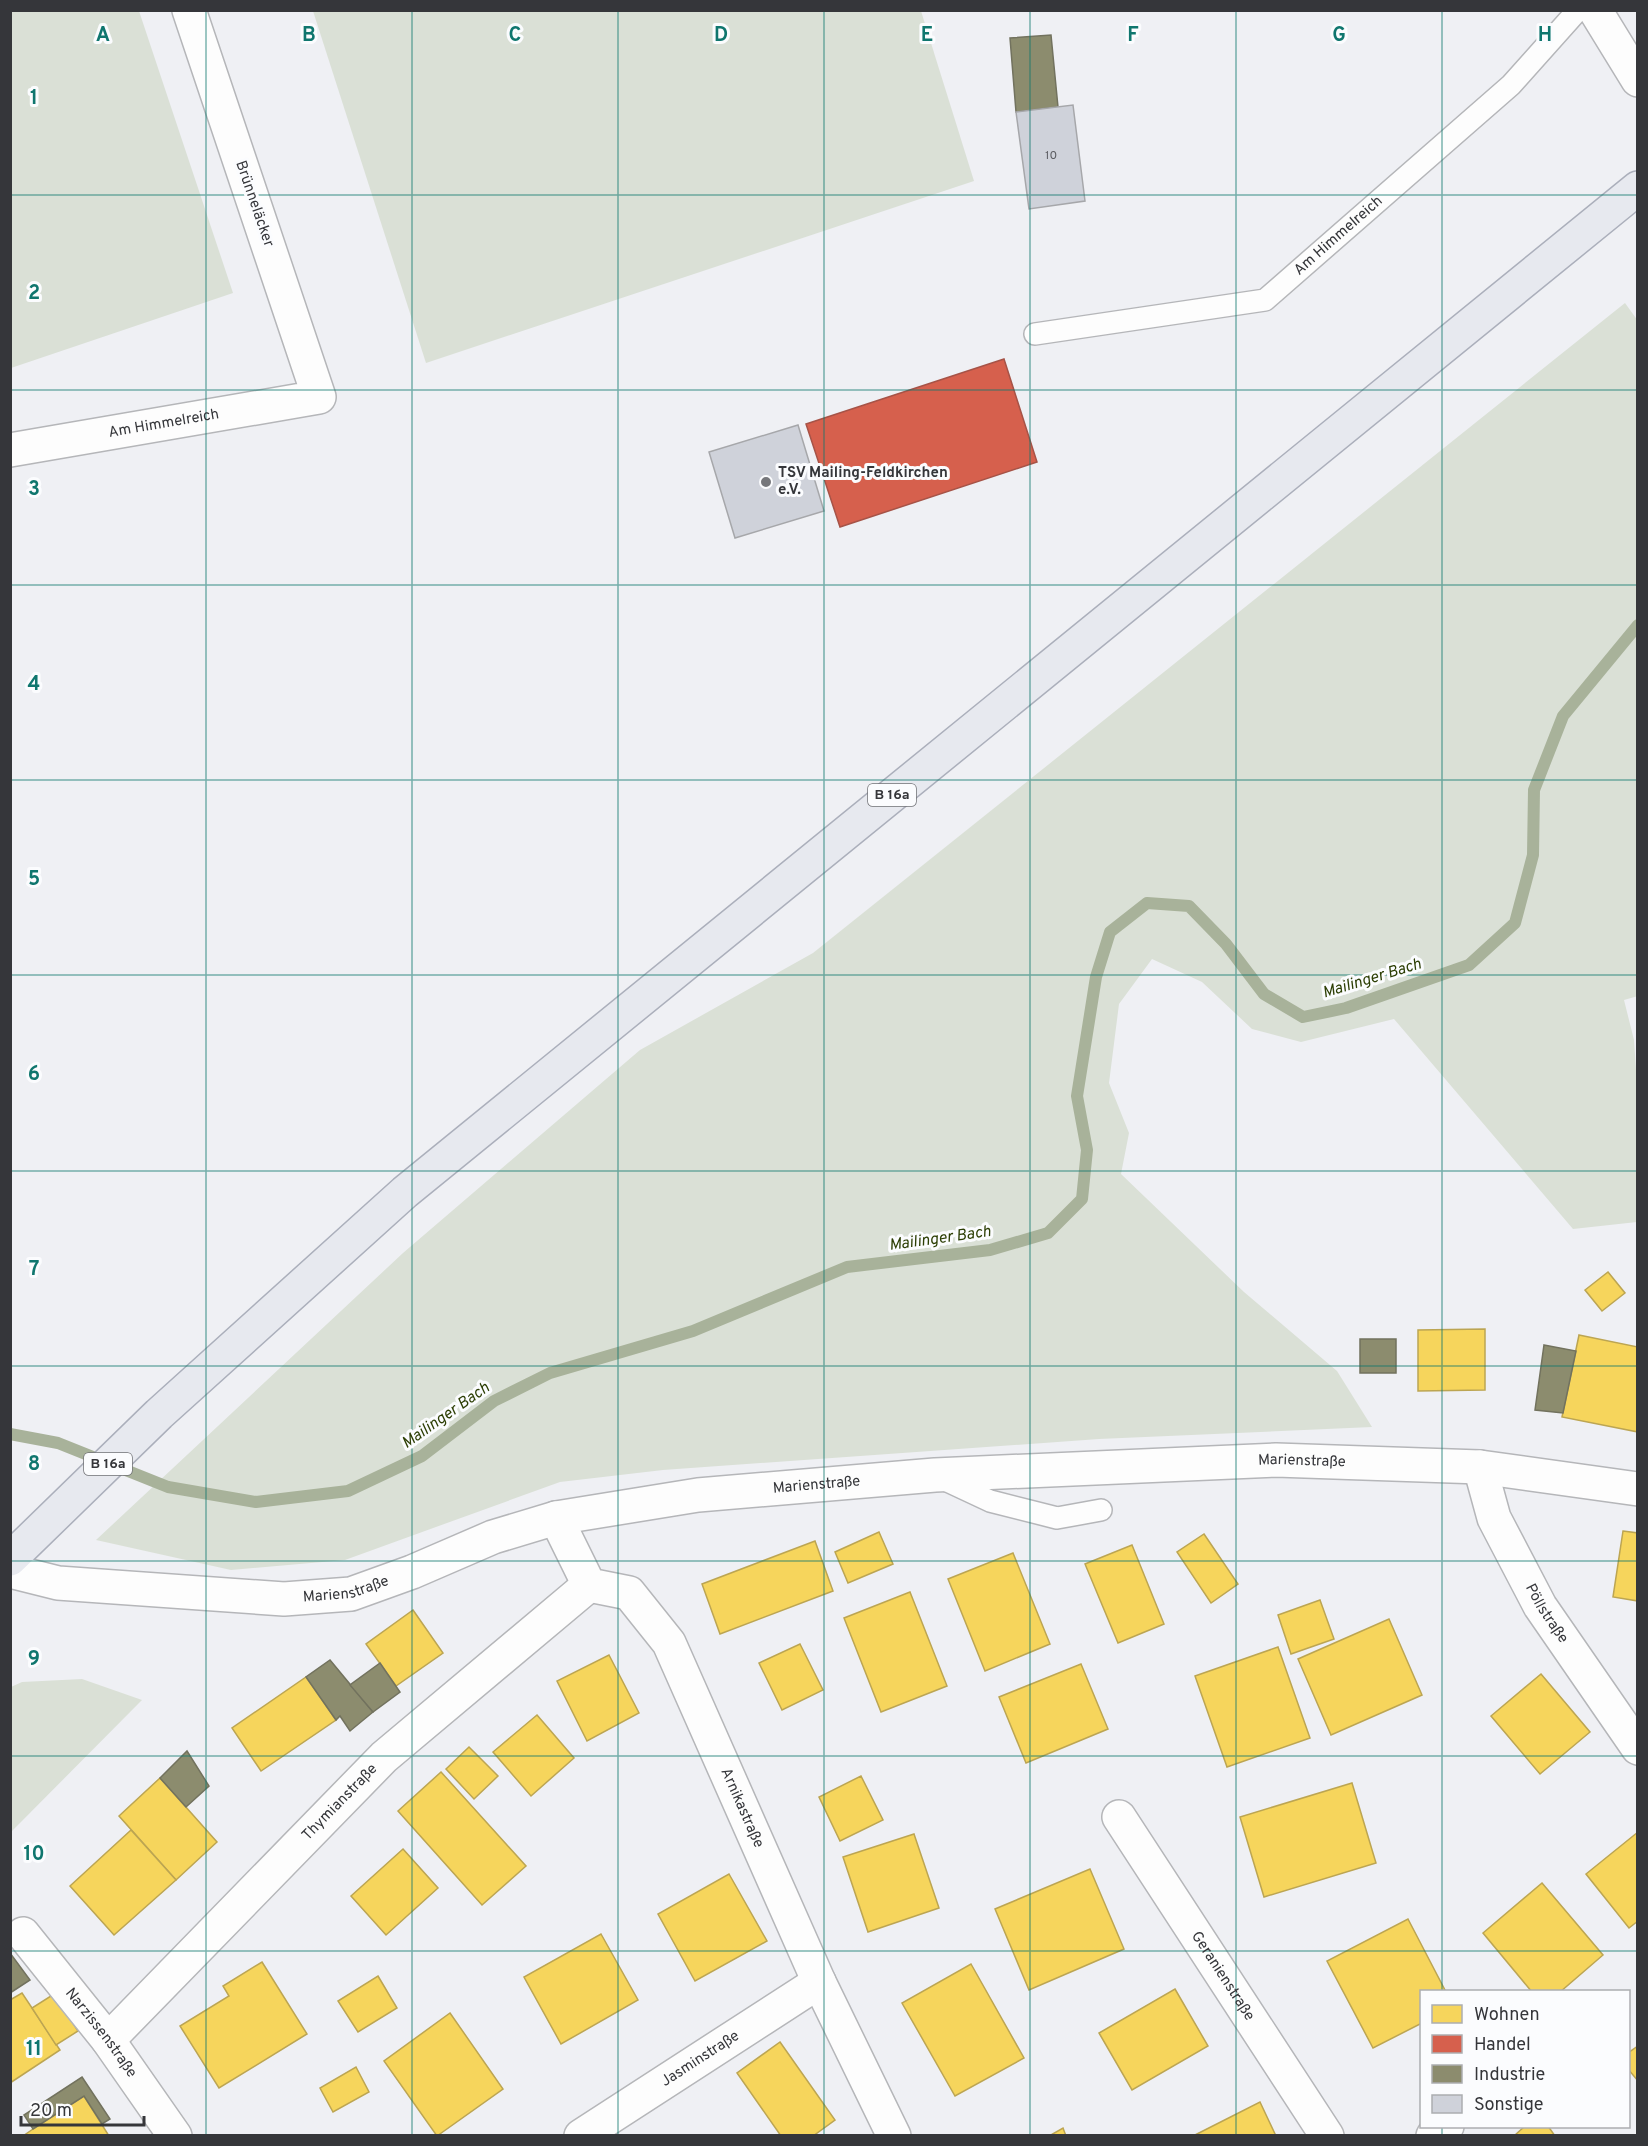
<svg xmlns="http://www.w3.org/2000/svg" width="1648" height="2146" font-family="Overpass,sans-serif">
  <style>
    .green { fill: #dae0d6 }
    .homes { fill: #f6d55c; stroke: #bca552; stroke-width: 1.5 }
    .shops { fill: #d6604d; stroke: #a65347; stroke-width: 1.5 }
    .industry { fill: #8c8c6e; stroke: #72725e; stroke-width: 1.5 }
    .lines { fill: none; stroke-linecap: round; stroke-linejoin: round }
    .stream { stroke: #a8b29a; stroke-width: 12 }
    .building { fill: #cfd2da; stroke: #a6a7aa; stroke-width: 1.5 }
    .service-casing { stroke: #b5b6b9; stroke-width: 24 }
    .minor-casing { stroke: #b5b6b9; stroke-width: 36 }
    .primary-casing { stroke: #abafbb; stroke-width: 36 }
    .service { stroke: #fdfdfd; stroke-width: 21 }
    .minor { stroke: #fdfdfd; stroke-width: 33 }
    .primary { stroke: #e7e9ef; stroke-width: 33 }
    .grid { fill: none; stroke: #0f766e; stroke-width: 1.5; stroke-opacity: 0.55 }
    .poi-dot { fill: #76777b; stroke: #fbfcfe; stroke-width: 2 }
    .labels { text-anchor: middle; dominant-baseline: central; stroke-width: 6; stroke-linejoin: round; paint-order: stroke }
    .number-label { font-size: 12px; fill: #5c5d62 }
    .shield { fill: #fbfcfe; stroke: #707175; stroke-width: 1.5 }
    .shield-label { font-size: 14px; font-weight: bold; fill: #35363a }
    .street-label { font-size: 15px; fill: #35363a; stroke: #fbfcfe }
    .poi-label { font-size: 15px; font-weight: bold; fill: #35363a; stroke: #fbfcfe; text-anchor: start }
    .water-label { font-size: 16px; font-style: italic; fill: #2c3e04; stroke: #fbfcfe }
    .grid-label { font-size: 20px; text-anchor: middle; font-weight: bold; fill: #0f766e; stroke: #fbfcfe; stroke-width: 6; stroke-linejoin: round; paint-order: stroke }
  </style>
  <rect width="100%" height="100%" fill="#eff0f4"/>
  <g class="green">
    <polygon points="10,11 139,11 233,293 11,368"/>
    <polygon points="313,11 921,11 974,181 426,363"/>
    <polygon points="1625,303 1638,321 1638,996 1624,1000 1634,1040 1637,1084 1637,1222 1573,1229 1394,1019 1301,1042 1252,1029 1202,982 1152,959 1119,1004 1109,1083 1129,1133 1121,1174 1244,1292 1337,1371 1372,1427 1099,1439 663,1470 560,1482 345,1560 231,1570 96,1540 403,1253 640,1050 813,953"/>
    <polygon points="82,1679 142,1700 11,1832 11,1687 22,1682"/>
  </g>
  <g class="homes">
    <polygon points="1608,1272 1625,1293 1602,1311 1585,1290"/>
    <polygon points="1485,1329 1485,1390 1418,1391 1418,1330"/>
    <polygon points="1579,1335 1638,1347 1638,1432 1562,1417"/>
    <polygon points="1623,1531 1638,1533 1638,1601 1613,1597"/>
    <polygon points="879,1532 893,1564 848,1583 835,1552"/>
    <polygon points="1204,1534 1238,1584 1211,1603 1177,1552"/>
    <polygon points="815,1541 833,1591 720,1634 702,1584"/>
    <polygon points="1132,1545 1164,1624 1118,1643 1085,1564"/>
    <polygon points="1013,1553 1050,1644 985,1671 948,1579"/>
    <polygon points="910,1592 947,1686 881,1712 844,1618"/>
    <polygon points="1320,1600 1334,1639 1291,1654 1278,1615"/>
    <polygon points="413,1610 443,1653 396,1686 366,1644"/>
    <polygon points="1389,1619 1422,1695 1331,1735 1298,1659"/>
    <polygon points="800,1644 823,1690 782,1710 759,1663"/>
    <polygon points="1278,1647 1310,1738 1227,1767 1195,1676"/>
    <polygon points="609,1655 639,1713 587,1741 557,1681"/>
    <polygon points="1081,1664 1108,1729 1026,1763 999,1697"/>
    <polygon points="1541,1674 1590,1732 1540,1774 1491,1716"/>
    <polygon points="306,1677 336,1720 261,1771 232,1728"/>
    <polygon points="537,1715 574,1758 531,1796 493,1752"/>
    <polygon points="469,1747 498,1776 474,1799 446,1769"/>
    <polygon points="441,1772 526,1866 482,1905 398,1811"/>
    <polygon points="861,1776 883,1820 840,1841 819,1797"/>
    <polygon points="160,1778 217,1842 176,1880 119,1816"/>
    <polygon points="1352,1783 1376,1863 1264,1897 1240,1817"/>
    <polygon points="131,1830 176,1880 114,1935 70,1886"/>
    <polygon points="1638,1832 1638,1921 1629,1928 1586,1874"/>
    <polygon points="914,1834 939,1908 868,1932 843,1857"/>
    <polygon points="403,1849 438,1888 386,1935 351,1896"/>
    <polygon points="1090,1869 1124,1949 1029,1990 995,1909"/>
    <polygon points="729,1874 767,1941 695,1981 658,1914"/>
    <polygon points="1542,1883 1603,1955 1560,1992 1532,1992 1483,1933"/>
    <polygon points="1408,1919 1446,1992 1422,1992 1422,2023 1373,2048 1327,1961"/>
    <polygon points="601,1934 638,2000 561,2044 524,1977"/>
    <polygon points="262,1962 307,2034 219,2088 180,2026 229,1996 223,1986"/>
    <polygon points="971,1964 1024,2058 955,2096 902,2003"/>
    <polygon points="378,1976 397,2008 358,2032 338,2001"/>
    <polygon points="1175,1989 1208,2046 1132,2090 1099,2033"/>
    <polygon points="22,1993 60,2050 10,2083 10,2000"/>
    <polygon points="54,1994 78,2031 56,2045 32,2008"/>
    <polygon points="450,2013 503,2089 437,2136 384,2061"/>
    <polygon points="780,2042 835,2120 813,2136 781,2136 737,2073"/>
    <polygon points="1638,2046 1638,2081 1628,2069 1628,2053"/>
    <polygon points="356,2067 369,2092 333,2112 320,2088"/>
    <polygon points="84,2096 109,2136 23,2136 33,2129"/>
    <polygon points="1260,2102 1276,2136 1193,2136"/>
    <polygon points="1525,2126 1548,2126 1555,2136 1514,2136"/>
    <polygon points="1063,2128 1066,2136 1049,2136"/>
  </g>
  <polygon class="shops" points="1004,359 1037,462 840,527 806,424"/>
  <g class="industry">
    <polygon points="1051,35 1058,107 1016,112 1010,38"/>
    <rect x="1360" y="1339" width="36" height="34"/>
    <polygon points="1544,1345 1576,1351 1563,1413 1535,1410"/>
    <polygon points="330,1660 373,1712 350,1731 340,1716 336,1720 306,1677"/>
    <polygon points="380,1663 400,1692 373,1712 350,1685"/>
    <polygon points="187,1751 209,1786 186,1807 160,1778"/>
    <polygon points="10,1953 30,1980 10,1993"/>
    <polygon points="82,2077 110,2119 102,2124 84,2096 33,2129 24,2115"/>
  </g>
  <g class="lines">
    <polyline class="stream" points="10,1434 58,1443 168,1487 256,1502 348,1491 422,1456 494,1401 550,1373 693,1331 847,1267 990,1250 1048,1233 1082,1199 1087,1150 1077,1096 1096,977 1110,932 1147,903 1189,906 1226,944 1264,994 1303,1017 1346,1008 1469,965 1515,923 1533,855 1534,790 1563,716 1638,625"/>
  </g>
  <g class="building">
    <polygon points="1073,105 1085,201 1029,209 1016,112"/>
    <polygon points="798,425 824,511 735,538 709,452"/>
  </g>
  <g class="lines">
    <defs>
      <g id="service">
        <path id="s1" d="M 1035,334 L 1265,300 L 1511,85 L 1578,10"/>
        <polyline points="943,1479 990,1501 1057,1518 1101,1510"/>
      </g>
      <g id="minor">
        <polyline points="1595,10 1638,80"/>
        <path id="s2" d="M 10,450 L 319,397 L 189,10"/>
        <path id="s3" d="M 1480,1467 L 1494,1518 L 1540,1606 L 1638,1748"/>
        <path id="s4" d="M 556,1518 L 589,1585 L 629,1593 L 669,1643 L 819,1982 L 894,2136"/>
        <path id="s5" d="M 10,1571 L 58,1583 L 284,1599 L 351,1594 L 412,1572 L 493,1537 L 556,1518 L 698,1495 L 935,1475 L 1276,1460 L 1480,1467 L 1638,1489"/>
        <path id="s6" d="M 1119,1817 L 1327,2136"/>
        <path id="s7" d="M 23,1934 L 108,2040 L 175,2136"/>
        <path id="s8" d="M 108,2040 L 384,1757 L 589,1585"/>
        <path id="s9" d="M 581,2136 L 819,1982"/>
        <polyline points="1433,2136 1447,2126"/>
      </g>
      <polyline id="primary" points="10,1559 159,1414 405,1192 1638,188"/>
    </defs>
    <use href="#service" class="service-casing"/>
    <use href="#minor" class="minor-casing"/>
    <use href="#primary" class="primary-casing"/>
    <use href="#service" class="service"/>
    <use href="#minor" class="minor"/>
    <use href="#primary" class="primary"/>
  </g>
  <path class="grid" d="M 206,10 L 206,2136M 412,10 L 412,2136M 618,10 L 618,2136M 824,10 L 824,2136M 1030,10 L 1030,2136M 1236,10 L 1236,2136M 1442,10 L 1442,1992M 10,195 L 1638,195M 10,390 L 1638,390M 10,585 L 1638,585M 10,780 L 1638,780M 10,975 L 1638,975M 10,1171 L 1638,1171M 10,1366 L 1638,1366M 10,1561 L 1638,1561M 10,1756 L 1638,1756M 10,1951 L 1638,1951M 1442,2126 L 1442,2136"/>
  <circle class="poi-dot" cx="766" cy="482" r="6"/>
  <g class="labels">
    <g class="number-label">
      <text x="1051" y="156">10</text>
    </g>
    <g class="shield">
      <rect x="868" y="784" width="48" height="22" rx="4.5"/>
      <rect x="84" y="1453" width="48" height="22" rx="4.5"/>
    </g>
    <g class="shield-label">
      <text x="892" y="795">B 16a</text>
      <text x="108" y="1464">B 16a</text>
    </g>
    <g class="street-label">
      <text transform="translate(254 204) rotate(71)">Brünneläcker</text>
      <text stroke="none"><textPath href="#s1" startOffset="330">Am Himmelreich</textPath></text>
      <text stroke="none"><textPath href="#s2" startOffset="156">Am Himmelreich</textPath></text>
      <text stroke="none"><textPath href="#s5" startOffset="1311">Marienstraße</textPath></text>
      <text stroke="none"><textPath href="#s5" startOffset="825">Marienstraße</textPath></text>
      <text stroke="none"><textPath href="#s5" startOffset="339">Marienstraße</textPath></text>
      <text stroke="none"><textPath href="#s3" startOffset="162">Pöllstraße</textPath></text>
      <text stroke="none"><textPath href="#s8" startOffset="332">Thymianstraße</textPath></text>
      <text stroke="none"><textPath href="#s4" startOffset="360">Arnikastraße</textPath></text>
      <text stroke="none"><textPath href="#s6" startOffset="190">Geranienstraße</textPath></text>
      <text stroke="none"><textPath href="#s7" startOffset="126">Narzissenstraße</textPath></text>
      <text stroke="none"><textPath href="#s9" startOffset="142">Jasminstraße</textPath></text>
    </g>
    <g class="poi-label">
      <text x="778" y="473">TSV Mailing-Feldkirchen<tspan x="778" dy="17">e.V.</tspan></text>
    </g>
    <g class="water-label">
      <text transform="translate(1372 979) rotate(-17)">Mailinger Bach</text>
      <text transform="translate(940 1239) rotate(-8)">Mailinger Bach</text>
      <text transform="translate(446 1416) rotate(-35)">Mailinger Bach</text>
    </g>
  </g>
  <g class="grid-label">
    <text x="103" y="41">A</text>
    <text x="309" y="41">B</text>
    <text x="515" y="41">C</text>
    <text x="721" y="41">D</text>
    <text x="927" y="41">E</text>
    <text x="1133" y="41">F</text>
    <text x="1339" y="41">G</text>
    <text x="1545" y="41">H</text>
    <text x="34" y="104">1</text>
    <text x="34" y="299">2</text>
    <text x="34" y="495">3</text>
    <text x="34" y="690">4</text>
    <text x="34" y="885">5</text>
    <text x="34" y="1080">6</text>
    <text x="34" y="1275">7</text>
    <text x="34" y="1470">8</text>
    <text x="34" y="1665">9</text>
    <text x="34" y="1860">10</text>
    <text x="34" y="2055">11</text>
  </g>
  <rect width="1648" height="2146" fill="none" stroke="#35363a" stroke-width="24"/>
  <rect x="1420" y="1990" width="210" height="138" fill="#fbfcfe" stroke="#acadb0" stroke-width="1.5"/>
  <rect x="1432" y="2005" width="30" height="18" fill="#f6d55c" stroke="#acadb0" stroke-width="1.5"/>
  <text x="1474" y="2020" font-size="18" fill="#35363a">Wohnen</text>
  <rect x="1432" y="2035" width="30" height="18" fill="#d6604d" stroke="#acadb0" stroke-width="1.5"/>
  <text x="1474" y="2050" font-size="18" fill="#35363a">Handel</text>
  <rect x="1432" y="2065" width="30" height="18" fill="#8c8c6e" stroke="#acadb0" stroke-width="1.5"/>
  <text x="1474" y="2080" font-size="18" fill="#35363a">Industrie</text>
  <rect x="1432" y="2095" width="30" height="18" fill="#cfd2da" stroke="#acadb0" stroke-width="1.5"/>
  <text x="1474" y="2110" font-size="18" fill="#35363a">Sonstige</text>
  <path d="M21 2116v9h123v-9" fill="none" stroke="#35363a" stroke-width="3"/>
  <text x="30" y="2116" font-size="18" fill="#35363a" stroke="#fbfcfe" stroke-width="4.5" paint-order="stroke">20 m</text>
</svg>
